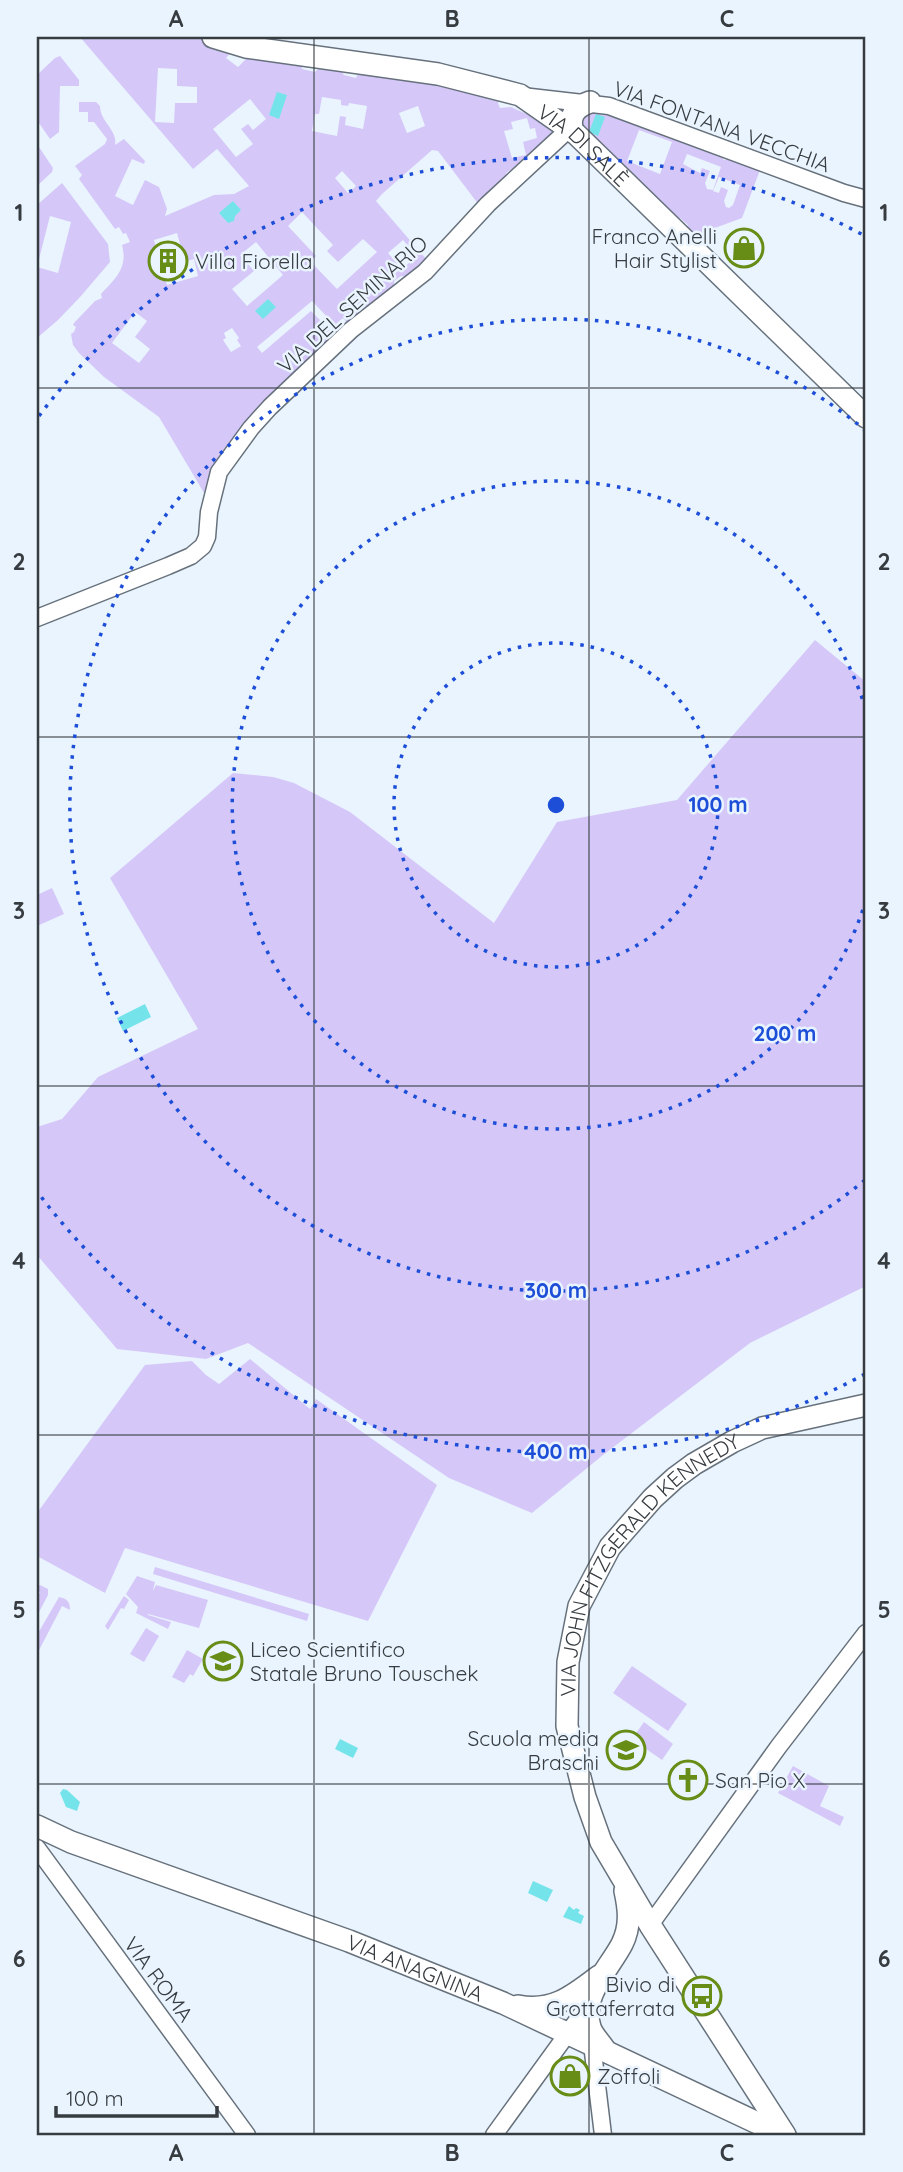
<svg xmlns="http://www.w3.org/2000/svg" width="903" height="2172" font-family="Quicksand,sans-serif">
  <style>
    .green { fill: #d5c8f9; fill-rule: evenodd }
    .water { fill: #74e4ea }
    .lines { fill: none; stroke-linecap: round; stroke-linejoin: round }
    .minor-casing { stroke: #66717c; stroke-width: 19 }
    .major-casing { stroke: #66717c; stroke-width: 24 }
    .minor { stroke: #fff; stroke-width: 16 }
    .major { stroke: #fff; stroke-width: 21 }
    .grid { fill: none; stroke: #373c41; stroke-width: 2; stroke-opacity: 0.55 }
    .ring { fill: none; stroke: #1d4ed8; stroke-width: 3.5; stroke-dasharray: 3.5 7 }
    .labels { text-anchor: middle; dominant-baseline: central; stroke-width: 5; stroke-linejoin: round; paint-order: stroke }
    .street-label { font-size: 21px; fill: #373c41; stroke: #eaf4fe }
    .poi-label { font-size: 21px; fill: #373c41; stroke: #eaf4fe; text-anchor: start }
    .centre { fill: #1d4ed8; stroke: #eaf4fe; stroke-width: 3.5 }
    .ring-label { font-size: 21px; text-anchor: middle; font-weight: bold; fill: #1d4ed8; stroke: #eaf4fe; stroke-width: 5; stroke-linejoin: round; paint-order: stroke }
    .neatline { fill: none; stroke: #373c41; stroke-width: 2.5 }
    .grid-label { font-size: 23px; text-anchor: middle; font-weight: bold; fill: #373c41 }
  </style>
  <rect width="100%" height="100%" fill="#eaf4fe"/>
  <g class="green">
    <path d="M 80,37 L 196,37 L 232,51 L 226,58 L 238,67 L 248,57 L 302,65 L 302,69 L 315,72 L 320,67 L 341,70 L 344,75 L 356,78 L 358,73 L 402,75 L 501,98 L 498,103 L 500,108 L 511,107 L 560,129 L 520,168 L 516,166 L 506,173 L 508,178 L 479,205 L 438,151 L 432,150 L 382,194 L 376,201 L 427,260 L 406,277 L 401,276 L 394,281 L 394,288 L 348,324 L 343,318 L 335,325 L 312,301 L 257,347 L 262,353 L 311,311 L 335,335 L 259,412 L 207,498 L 159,417 L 104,377 L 79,353 L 73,345 L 71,334 L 74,332 L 76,327 L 73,325 L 74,323 L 95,301 L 102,298 L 101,294 C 116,278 128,268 122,245 L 130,242 L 126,233 L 123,234 L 119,227 L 115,229 L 79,179 L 82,175 L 75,166 L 105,144 L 107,139 L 94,122 L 88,122 L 88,112 L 79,112 L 79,102 L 96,102 L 100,106 C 100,122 118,130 115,145 L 124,139 L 145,161 L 144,164 L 132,159 L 115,196 L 133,205 L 145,180 L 159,187 L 167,209 L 165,216 L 214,195 L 234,194 L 249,186 L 217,149 L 193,169 ZM 158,68 L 177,69 L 177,86 L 197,87 L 197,103 L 175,103 L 174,123 L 155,122 ZM 322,97 L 341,100 L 341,105 L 348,106 L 349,103 L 367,106 L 363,129 L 345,125 L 346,117 L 340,116 L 337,136 L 312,131 L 315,114 L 319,114 ZM 250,99 L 266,119 L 253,130 L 248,124 L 241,129 L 253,144 L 236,157 L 213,129 ZM 418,106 L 425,126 L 407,133 L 399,113 ZM 527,118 L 530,129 L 535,128 L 537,138 L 523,142 L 526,155 L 512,158 L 504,131 L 513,129 L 511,122 ZM 342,171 L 356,186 L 348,193 L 335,178 ZM 302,212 L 333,245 L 327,251 L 338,262 L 363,239 L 377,252 L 337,289 L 311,262 L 316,256 L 288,226 ZM 177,233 L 182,251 L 173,254 L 176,264 L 194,259 L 198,276 L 167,285 L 154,240 ZM 403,240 L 417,256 L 402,269 L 388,253 ZM 256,242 L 283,275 L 247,306 L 232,289 L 254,271 L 240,255 ZM 135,312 L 147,321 L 135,337 L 150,349 L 139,363 L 112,343 ZM 232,328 L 239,338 L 237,340 L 241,346 L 231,352 L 223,340 L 226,338 L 224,333 Z"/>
    <polygon points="60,56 79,80 79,86 60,86 59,132 50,139 37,120 37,75 55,58"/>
    <path d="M 595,109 L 721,154 L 724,160 L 731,158 L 760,170 L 742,218 L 693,236 L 686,228 L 688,225 L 680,218 L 677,219 L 583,132 L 579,119 ZM 639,130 L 672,142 L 660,174 L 627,161 ZM 687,154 L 721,167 L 713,190 L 707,189 L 705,183 L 710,171 L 702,168 L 700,173 L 683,164 ZM 719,177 L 740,185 L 733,205 L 729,208 L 726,207 L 724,201 L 728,190 L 721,187 L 719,193 L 713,191 Z"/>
    <polygon points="37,144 53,168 52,172 37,186"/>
    <path d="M 62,183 L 108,244 L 110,262 L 81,296 L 58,320 L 37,338 L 37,205 ZM 50,216 L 71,222 L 58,273 L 37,267 Z"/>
    <polygon points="815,640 866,682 866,1286 750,1343 603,1455 532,1513 449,1478 248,1343 206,1359 117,1349 37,1255 37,1127 62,1119 98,1077 198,1029 110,878 233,773 273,777 294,783 350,812 494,923 557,822 677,800"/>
    <polygon points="52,888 64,914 37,926 37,895"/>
    <polygon points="250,1359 310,1409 316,1399 437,1485 368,1621 125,1548 105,1593 37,1556 37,1513 145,1365 192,1361 206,1375 219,1384"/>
    <polygon points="155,1567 309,1614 307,1621 153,1574"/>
    <polygon points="137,1576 155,1582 153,1591 156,1585 208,1600 199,1628 148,1614 148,1615 171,1622 168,1629 136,1613 138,1607 126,1594"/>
    <polygon points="40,1585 48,1589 48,1595 37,1616 37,1598 40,1592 37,1591 37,1587"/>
    <polygon points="124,1596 129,1600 124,1609 121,1608 108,1630 105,1626"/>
    <path d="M 59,1597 C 67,1599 70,1601 70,1610 L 62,1606 L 37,1654 L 37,1635 Z"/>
    <polygon points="146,1628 159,1636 144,1662 130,1654"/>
    <polygon points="187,1650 203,1659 193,1676 190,1674 184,1683 172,1677"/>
    <polygon points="632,1666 687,1704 668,1731 613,1693"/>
    <polygon points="644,1722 673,1744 662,1760 632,1739"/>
    <polygon points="793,1766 829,1786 820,1806 844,1817 840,1826 778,1793"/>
  </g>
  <g class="water">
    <polygon points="277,92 287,95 279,119 269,115"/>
    <polygon points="596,114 605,117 598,136 589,132"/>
    <polygon points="233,201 241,210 235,216 234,221 228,223 219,213"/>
    <polygon points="268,299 276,307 263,319 255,311"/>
    <polygon points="145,1004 151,1017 123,1031 117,1018"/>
    <polygon points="340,1739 358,1748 353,1758 335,1749"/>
    <polygon points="63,1789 67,1790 80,1802 77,1811 66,1807 60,1793"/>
    <polygon points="533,1881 553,1890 547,1902 528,1893"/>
    <polygon points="569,1906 574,1910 576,1908 580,1910 578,1913 584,1916 581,1924 563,1917"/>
  </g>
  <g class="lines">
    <defs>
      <g id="minor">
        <polyline points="522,96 609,106 844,193 866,199"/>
        <polyline points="37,618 168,566 191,556 203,546 207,537 209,512 219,472 251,428 270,407 351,330 425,272 488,204 569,129"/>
        <polyline points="37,1848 247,2135"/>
        <polyline points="650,1925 779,1746 866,1633"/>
        <polyline points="592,2044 603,2135"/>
        <polyline points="494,2135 589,2004"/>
      </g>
      <g id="major">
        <path id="s1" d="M 213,37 L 246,47 L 438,74 L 520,95 L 576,134 L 866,417"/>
        <path d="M 573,132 C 568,116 575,107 590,102"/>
        <path id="s2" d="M 37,1826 L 71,1842 L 349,1941 L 503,2003 L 783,2135"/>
        <path d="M 518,2006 C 553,2013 574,1995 599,1976"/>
        <path d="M 605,2050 C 601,2043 592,2035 590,2027 C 580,1996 609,1969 622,1944 C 631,1926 629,1909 625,1891"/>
        <path id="s3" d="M 785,2135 L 650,1925 L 601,1842 L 585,1797 L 567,1726 L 568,1662 L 579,1606 L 610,1547 L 653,1498 L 675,1478 L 694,1464 L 732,1442 L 762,1428 L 866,1405"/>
      </g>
    </defs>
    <use href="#minor" class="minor-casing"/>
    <use href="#major" class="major-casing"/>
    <use href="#minor" class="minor"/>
    <use href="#major" class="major"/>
  </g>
  <path class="grid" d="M 314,37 L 314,2135M 589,37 L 589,2135M 37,388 L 866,388M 37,737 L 866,737M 37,1086 L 866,1086M 37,1435 L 866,1435M 37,1784 L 866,1784"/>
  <g class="ring">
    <circle cx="556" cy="805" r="162"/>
    <path d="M866 900A324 324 0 1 1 866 710"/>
    <path d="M865 1180A486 486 0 1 1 865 430"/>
    <path d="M865 1374A647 647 0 0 1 39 1194M39 416A647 647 0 0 1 865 236"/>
  </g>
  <defs>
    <symbol id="shop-ring" viewBox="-11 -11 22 22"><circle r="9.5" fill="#eaf4fe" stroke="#678d17" stroke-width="1.5"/><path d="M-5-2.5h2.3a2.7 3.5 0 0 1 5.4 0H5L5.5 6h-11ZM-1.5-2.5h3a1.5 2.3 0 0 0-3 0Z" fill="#678d17"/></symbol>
    <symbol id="building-ring" viewBox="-11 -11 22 22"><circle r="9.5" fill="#eaf4fe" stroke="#678d17" stroke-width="1.5"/><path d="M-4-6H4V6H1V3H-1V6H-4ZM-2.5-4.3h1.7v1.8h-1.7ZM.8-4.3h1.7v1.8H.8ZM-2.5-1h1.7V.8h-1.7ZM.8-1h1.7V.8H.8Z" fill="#678d17"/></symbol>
    <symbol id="school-ring" viewBox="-11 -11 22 22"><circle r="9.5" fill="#eaf4fe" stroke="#678d17" stroke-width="1.5"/><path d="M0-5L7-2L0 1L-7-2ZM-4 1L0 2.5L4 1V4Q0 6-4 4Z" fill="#678d17"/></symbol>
    <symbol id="church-ring" viewBox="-11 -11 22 22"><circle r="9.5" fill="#eaf4fe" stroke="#678d17" stroke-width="1.5"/><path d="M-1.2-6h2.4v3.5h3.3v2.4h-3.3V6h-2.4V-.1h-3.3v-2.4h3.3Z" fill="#678d17"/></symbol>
    <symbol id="bus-ring" viewBox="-11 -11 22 22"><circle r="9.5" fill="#eaf4fe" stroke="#678d17" stroke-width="1.5"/><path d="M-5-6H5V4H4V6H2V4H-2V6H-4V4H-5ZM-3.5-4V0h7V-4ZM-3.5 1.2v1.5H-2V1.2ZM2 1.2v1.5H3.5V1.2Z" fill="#678d17"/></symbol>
  </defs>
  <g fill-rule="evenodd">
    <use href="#shop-ring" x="722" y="226" width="44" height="44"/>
    <use href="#building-ring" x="146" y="239" width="44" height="44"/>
    <use href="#school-ring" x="201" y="1639" width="44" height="44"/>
    <use href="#school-ring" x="604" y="1728" width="44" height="44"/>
    <use href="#church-ring" x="666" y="1758" width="44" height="44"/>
    <use href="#bus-ring" x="680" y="1974" width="44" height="44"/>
    <use href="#shop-ring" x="548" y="2054" width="44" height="44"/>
  </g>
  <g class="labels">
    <g class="street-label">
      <text transform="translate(722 126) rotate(20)">VIA FONTANA VECCHIA</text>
      <text stroke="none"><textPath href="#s1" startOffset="394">VIA DI SALÈ</textPath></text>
      <text transform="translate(352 304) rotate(-42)">VIA DEL SEMINARIO</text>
      <text stroke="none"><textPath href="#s3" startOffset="660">VIA JOHN FITZGERALD KENNEDY</textPath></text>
      <text stroke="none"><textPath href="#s2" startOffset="404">VIA ANAGNINA</textPath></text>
      <text transform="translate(159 1979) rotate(53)">VIA ROMA</text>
    </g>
    <g class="poi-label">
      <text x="717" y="236" text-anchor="end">Franco Anelli<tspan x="717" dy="24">Hair Stylist</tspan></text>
      <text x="195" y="261">Villa Fiorella</text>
      <text x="250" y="1649">Liceo Scientifico<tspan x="250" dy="24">Statale Bruno Touschek</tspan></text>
      <text x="599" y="1738" text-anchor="end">Scuola media<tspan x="599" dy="24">Braschi</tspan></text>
      <text x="715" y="1780">San Pio X</text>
      <text x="675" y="1984" text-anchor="end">Bivio di<tspan x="675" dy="24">Grottaferrata</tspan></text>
      <text x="597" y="2076">Zoffoli</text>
    </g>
  </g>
  <circle cx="556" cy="805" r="10" class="centre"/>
  <g class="ring-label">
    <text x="718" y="812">100 m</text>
    <text x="785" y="1041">200 m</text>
    <text x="556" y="1298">300 m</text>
    <text x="556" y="1459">400 m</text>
  </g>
  <rect width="903" height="2172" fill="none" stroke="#eaf4fe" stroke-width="77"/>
  <path d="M56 2106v10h161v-10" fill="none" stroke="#373c41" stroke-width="3.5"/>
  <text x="66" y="2106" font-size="21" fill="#373c41" stroke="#eaf4fe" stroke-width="5" paint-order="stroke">100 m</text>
  <rect x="38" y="38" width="826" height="2096" class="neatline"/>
  <g class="grid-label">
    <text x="176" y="27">A</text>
    <text x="452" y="27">B</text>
    <text x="727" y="27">C</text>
    <text x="19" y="221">1</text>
    <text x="884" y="221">1</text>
    <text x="19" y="570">2</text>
    <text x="884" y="570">2</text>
    <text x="19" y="919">3</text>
    <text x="884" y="919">3</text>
    <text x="19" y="1269">4</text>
    <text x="884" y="1269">4</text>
    <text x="19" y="1618">5</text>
    <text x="884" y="1618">5</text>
    <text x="19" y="1967">6</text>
    <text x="884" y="1967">6</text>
    <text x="176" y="2161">A</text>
    <text x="452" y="2161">B</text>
    <text x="727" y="2161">C</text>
  </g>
</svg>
